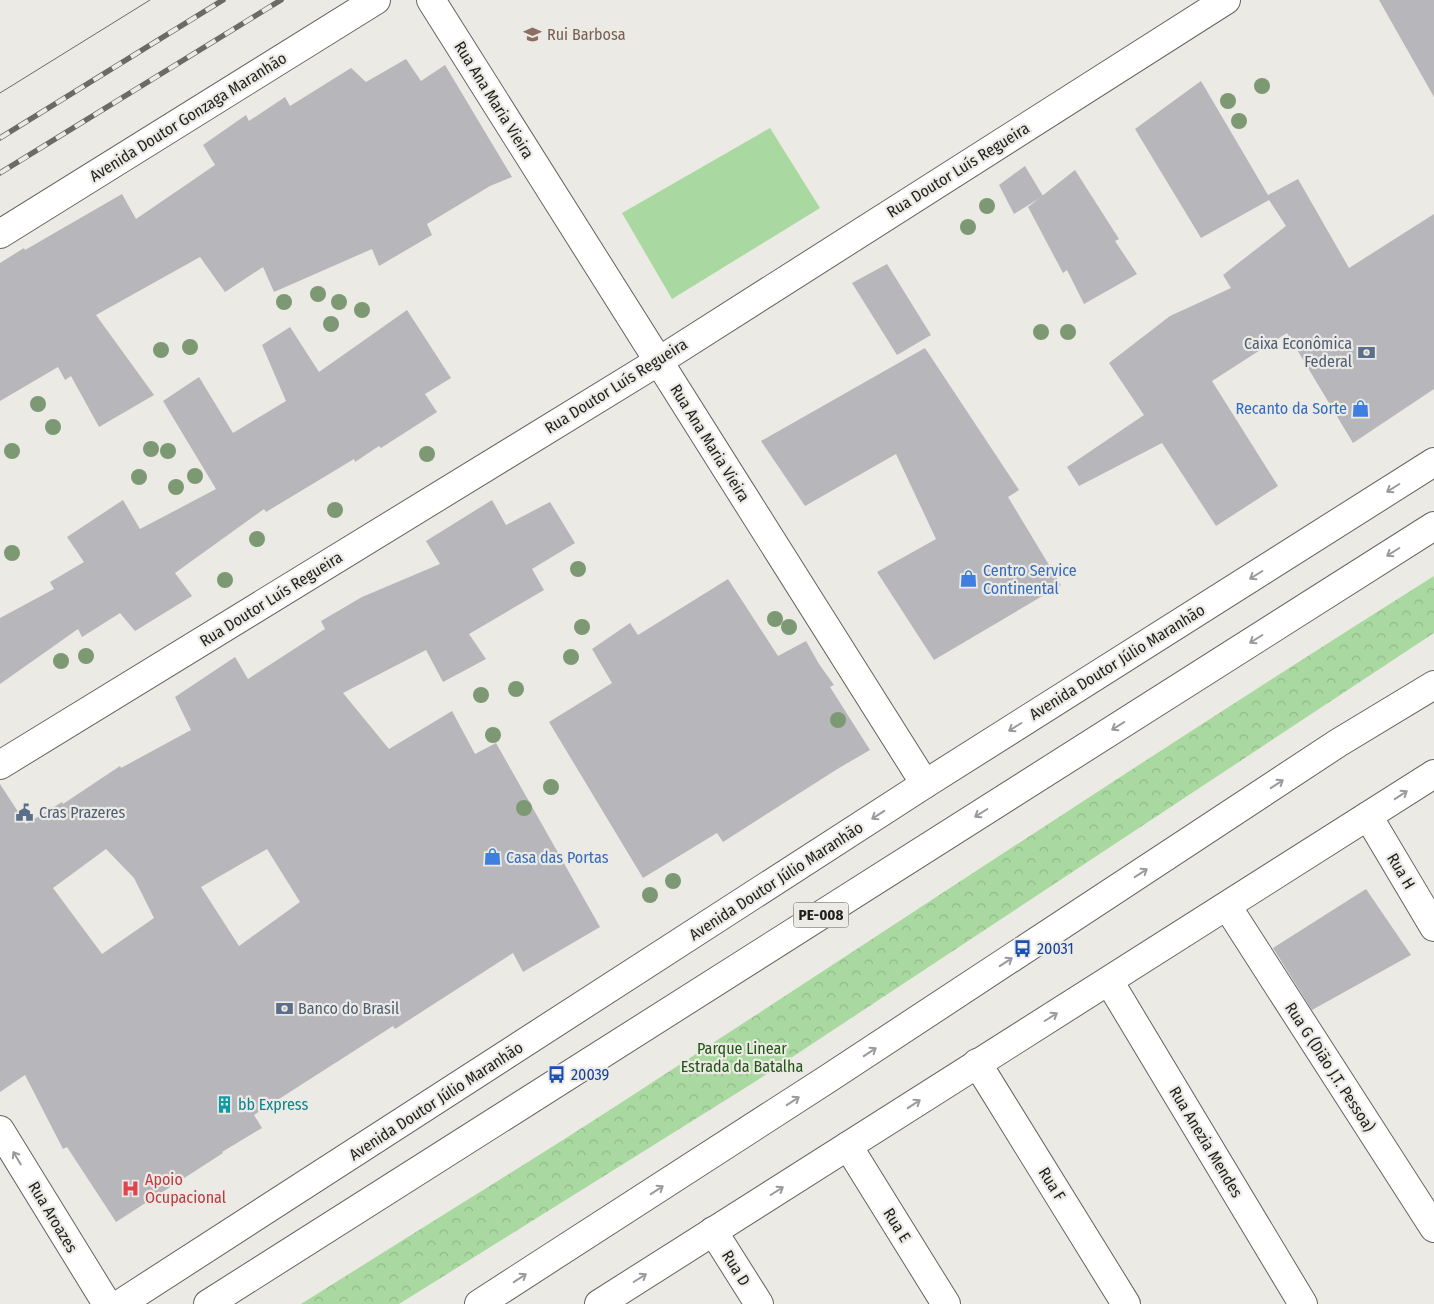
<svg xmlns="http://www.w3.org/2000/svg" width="1434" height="1304" font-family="'Fira Sans Condensed',sans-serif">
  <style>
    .forest { fill: url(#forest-crowns) }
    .garden { fill: #a9d9a0 }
    .building { fill: #b7b6bb; fill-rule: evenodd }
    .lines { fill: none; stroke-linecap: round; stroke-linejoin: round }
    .street-casing { stroke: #66645f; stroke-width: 30 }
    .primary-casing { stroke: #66645f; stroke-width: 30 }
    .highway-casing { stroke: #66645f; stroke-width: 30 }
    .street { stroke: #fff; stroke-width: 28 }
    .primary { stroke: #fff; stroke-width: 28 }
    .highway { stroke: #fff; stroke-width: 28 }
    .tram { stroke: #6c6a67; stroke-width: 1 }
    .rail-casing { stroke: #6c6a67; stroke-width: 5.5 }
    .rail { stroke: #eceae4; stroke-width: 4; stroke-dasharray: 11; stroke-linecap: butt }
    .tree { fill: #7c9973 }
    .oneway { stroke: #9b9a99 }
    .labels { text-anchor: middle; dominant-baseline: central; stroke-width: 4.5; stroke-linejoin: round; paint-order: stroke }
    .shield { fill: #eceae4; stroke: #5d5c59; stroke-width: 1 }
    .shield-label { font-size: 15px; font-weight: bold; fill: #201f1d }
    .education-label { font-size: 16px; fill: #785e54; stroke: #eceae4; text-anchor: start }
    .street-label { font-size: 16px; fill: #201f1d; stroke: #eceae4 }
    .service-label { font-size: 16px; fill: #4e5e75; stroke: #eceae4; text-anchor: start }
    .shop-label { font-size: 16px; fill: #366cbe; stroke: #eceae4; text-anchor: start }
    .transit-label { font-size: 16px; fill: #164399; stroke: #eceae4; text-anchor: start }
    .park-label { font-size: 16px; fill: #215616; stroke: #eceae4 }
    .culture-label { font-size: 16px; fill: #0d838f; stroke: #eceae4; text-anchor: start }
    .health-label { font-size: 16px; fill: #be3a42; stroke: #eceae4; text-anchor: start }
  </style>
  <defs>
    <pattern id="forest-crowns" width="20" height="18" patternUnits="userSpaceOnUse" patternTransform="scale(1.25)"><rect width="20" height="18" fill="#a9d9a0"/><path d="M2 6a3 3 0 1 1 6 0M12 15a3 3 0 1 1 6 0" fill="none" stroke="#91ba89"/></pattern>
  </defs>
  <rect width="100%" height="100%" fill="#eceae4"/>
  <path class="forest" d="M 1434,576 L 1434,633 L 753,1083 L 399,1304 L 301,1304 C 406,1238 512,1173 616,1106 C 889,929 1159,749 1434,576 Z"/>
  <polygon class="garden" points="770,128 820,208 672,299 622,213"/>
  <g class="building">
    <polygon points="1379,0 1434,0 1434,97"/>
    <polygon points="406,59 421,81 445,65 512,177 490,186 427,224 432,235 379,266 372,249 274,292 263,267 225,292 200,257 96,315 154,395 99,427 71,376 65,380 58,367 0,401 0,263 24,248 25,250 122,194 136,219 215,165 203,145 246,115 249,121 285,97 290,106 351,68 366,82"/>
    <polygon points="1201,81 1268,195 1298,179 1349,268 1434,214 1434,389 1353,443 1287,333 1212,381 1278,486 1216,526 1162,443 1079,486 1067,467 1144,415 1109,363 1170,316 1231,288 1223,275 1286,226 1269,200 1201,238 1135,129"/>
    <polygon points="1025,166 1043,196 1014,214 999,185"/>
    <polygon points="1075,170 1119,239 1115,241 1137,274 1084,304 1067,270 1063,273 1028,207"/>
    <polygon points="887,264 931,335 897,355 852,283"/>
    <polygon points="407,310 451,378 425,394 437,412 381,448 379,446 355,462 354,459 266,512 264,509 175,573 192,596 135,631 120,613 82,637 78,629 0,684 0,618 54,589 50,582 84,562 67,537 123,500 140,529 216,489 163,401 199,377 233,433 286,401 262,345 290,327 319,372"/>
    <polygon points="925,348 1019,490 1008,497 1061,585 934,660 877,572 936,539 896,454 805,506 761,441"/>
    <path d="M 492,500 L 506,525 L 550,502 L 575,543 L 532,569 L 544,590 L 469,634 L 486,659 L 443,682 L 426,650 L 343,693 L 389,749 L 452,711 L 475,754 L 496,743 L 600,927 L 523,972 L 513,953 L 395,1029 L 393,1026 L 254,1115 L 262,1128 L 222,1152 L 223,1153 L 116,1222 L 67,1147 L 63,1149 L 25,1075 L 0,1092 L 0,784 L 26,824 L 62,802 L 63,804 L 120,766 L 121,768 L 191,730 L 175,697 L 235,657 L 248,679 L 325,629 L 321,621 L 362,597 L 440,564 L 426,541 ZM 106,849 L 134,878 L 154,918 L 102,954 L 53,888 ZM 267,849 L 300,902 L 239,946 L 201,887 Z"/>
    <polygon points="728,579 778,656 806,641 819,664 834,685 830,687 870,750 839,768 723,842 717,833 643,878 549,722 612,683 592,649 630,623 638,635"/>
    <polygon points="1366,889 1411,955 1312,1010 1273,948"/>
  </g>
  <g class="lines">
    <defs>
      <g id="street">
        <polyline points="431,0 925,784"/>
        <polyline points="0,234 376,0"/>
        <polyline points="0,765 659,361 1226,0"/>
        <polyline points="1368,816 1434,927"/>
        <polyline points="1227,906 1434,1228"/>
        <polyline points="1109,981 1303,1304"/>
        <polyline points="977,1063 1126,1304"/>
        <polyline points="0,1130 107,1304"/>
        <polyline points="848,1146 946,1304"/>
        <polyline points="713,1231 759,1304"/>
      </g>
      <g id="primary">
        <polyline points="120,1304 925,784 1434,462"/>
        <polyline points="599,1304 1434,774"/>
      </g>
      <g id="highway">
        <polyline points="208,1304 1434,526"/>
        <polyline points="479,1304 829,1078 1338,743 1434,685"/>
      </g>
    </defs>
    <use href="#street" class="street-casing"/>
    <use href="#primary" class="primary-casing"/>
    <use href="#highway" class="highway-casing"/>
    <use href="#street" class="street"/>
    <use href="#primary" class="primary"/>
    <use href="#highway" class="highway"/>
    <polyline class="tram" points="0,93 150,0"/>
    <defs>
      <g id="rail">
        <polyline points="0,138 223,0"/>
        <polyline points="0,173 281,0"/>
      </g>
    </defs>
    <use href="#rail" class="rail-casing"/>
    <use href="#rail" class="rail"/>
  </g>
  <g class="tree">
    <circle cx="1262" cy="86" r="8"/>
    <circle cx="1228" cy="101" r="8"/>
    <circle cx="1239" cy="121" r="8"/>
    <circle cx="987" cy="206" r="8"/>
    <circle cx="968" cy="227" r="8"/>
    <circle cx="318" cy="294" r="8"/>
    <circle cx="284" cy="302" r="8"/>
    <circle cx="339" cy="302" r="8"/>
    <circle cx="362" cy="310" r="8"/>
    <circle cx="331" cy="324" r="8"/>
    <circle cx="1041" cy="332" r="8"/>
    <circle cx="1068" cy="332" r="8"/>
    <circle cx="190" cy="347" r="8"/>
    <circle cx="161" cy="350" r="8"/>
    <circle cx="38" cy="404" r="8"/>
    <circle cx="53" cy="427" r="8"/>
    <circle cx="151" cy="449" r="8"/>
    <circle cx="12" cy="451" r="8"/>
    <circle cx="168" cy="451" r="8"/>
    <circle cx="427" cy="454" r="8"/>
    <circle cx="195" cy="476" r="8"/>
    <circle cx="139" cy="477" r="8"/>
    <circle cx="176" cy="487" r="8"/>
    <circle cx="335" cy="510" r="8"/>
    <circle cx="257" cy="539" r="8"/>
    <circle cx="12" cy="553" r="8"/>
    <circle cx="578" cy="569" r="8"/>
    <circle cx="225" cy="580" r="8"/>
    <circle cx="775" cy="619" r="8"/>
    <circle cx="582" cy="627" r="8"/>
    <circle cx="789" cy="627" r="8"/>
    <circle cx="86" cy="656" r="8"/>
    <circle cx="571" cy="657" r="8"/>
    <circle cx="61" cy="661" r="8"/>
    <circle cx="516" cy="689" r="8"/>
    <circle cx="481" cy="695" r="8"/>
    <circle cx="838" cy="720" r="8"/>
    <circle cx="493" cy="735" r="8"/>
    <circle cx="551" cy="787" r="8"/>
    <circle cx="524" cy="808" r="8"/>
    <circle cx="673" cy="881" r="8"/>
    <circle cx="650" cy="895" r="8"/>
  </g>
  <defs><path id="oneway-shaft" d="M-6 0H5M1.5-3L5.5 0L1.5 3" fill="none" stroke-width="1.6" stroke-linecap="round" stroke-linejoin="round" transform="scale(1.25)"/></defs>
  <g class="oneway">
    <use href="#oneway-shaft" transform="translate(1393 488) rotate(148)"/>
    <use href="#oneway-shaft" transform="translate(1393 552) rotate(148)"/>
    <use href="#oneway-shaft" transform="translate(1256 575) rotate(148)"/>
    <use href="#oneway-shaft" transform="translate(1256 639) rotate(148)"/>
    <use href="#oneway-shaft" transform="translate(1118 726) rotate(148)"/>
    <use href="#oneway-shaft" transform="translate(1015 727) rotate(148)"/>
    <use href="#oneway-shaft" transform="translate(1277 784) rotate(-33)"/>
    <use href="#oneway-shaft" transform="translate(1401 795) rotate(-33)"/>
    <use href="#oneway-shaft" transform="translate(981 813) rotate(148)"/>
    <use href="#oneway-shaft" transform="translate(878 815) rotate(147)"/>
    <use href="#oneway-shaft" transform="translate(1141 873) rotate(-33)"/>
    <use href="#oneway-shaft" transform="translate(1006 962) rotate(-33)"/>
    <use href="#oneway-shaft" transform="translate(1051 1017) rotate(-32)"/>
    <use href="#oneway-shaft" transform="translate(870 1052) rotate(-33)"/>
    <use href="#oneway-shaft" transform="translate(793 1101) rotate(-33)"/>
    <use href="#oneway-shaft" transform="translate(914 1104) rotate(-33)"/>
    <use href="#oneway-shaft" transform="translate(17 1158) rotate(-121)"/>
    <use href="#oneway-shaft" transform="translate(657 1190) rotate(-33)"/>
    <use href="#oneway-shaft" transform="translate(777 1191) rotate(-32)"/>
    <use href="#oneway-shaft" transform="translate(520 1278) rotate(-33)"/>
    <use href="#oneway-shaft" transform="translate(640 1278) rotate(-32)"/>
  </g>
  <defs>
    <symbol id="school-bare" viewBox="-9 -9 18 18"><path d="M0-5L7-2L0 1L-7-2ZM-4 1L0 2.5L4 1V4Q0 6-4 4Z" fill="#8d6e63" stroke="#eceae4" stroke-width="2.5" paint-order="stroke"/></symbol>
    <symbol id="bank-bare" viewBox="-9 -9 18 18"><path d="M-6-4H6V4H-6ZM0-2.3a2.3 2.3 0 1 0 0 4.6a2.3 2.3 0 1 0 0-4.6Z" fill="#5c6f8a" stroke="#eceae4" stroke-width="2.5" paint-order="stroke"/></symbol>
    <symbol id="shop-bare" viewBox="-9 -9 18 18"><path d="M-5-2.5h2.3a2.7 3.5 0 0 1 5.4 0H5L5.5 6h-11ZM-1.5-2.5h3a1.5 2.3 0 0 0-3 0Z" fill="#3f7fe0" stroke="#eceae4" stroke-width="2.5" paint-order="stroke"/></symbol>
    <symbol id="civic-bare" viewBox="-9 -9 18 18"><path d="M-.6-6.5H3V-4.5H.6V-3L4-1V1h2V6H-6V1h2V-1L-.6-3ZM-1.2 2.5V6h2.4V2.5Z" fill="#5c6f8a" stroke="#eceae4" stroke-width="2.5" paint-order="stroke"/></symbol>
    <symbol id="bus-bare" viewBox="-9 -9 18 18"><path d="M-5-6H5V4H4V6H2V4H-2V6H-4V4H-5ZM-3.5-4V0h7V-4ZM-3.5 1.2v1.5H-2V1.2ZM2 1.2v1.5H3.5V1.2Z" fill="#1a4fb4" stroke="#eceae4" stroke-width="2.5" paint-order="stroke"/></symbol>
    <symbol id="building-bare" viewBox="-9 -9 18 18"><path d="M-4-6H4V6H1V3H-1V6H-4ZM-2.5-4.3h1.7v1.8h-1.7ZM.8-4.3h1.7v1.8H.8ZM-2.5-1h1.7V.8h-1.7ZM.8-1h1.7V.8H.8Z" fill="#0f9aa8" stroke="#eceae4" stroke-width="2.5" paint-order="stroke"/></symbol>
    <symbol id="hospital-bare" viewBox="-9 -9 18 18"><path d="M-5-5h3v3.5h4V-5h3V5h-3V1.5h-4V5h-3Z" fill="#e0444e" stroke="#eceae4" stroke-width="2.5" paint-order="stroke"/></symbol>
  </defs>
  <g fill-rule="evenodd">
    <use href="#school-bare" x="520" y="22" width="25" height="25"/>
    <use href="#bank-bare" x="1354" y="340" width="25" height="25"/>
    <use href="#shop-bare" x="1348" y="396" width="25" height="25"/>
    <use href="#shop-bare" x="956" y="566" width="25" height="25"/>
    <use href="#civic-bare" x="12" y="800" width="25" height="25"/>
    <use href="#shop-bare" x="480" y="844" width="25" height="25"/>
    <use href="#bus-bare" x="1010" y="936" width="25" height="25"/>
    <use href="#bank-bare" x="272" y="996" width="25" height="25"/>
    <use href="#bus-bare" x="544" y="1062" width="25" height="25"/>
    <use href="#building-bare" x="212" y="1092" width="25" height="25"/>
    <use href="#hospital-bare" x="118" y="1176" width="25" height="25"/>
  </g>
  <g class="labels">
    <rect class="shield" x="793.5" y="902.5" width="55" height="25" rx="4"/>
    <g class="shield-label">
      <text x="821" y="915">PE-008</text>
    </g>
    <g class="education-label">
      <text x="547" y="34">Rui Barbosa</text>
    </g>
    <g class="street-label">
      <text transform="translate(494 100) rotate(58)">Rua Ana Maria Vieira</text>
      <text transform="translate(188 117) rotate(-32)">Avenida Doutor Gonzaga Maranhão</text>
      <text transform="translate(958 170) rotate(-32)">Rua Doutor Luís Regueira</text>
      <text transform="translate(616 386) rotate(-32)">Rua Doutor Luís Regueira</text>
      <text transform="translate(710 443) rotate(58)">Rua Ana Maria Vieira</text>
      <text transform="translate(271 599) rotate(-32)">Rua Doutor Luís Regueira</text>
      <text transform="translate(1117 662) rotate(-32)">Avenida Doutor Júlio Maranhão</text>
      <text transform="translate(1401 871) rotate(59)">Rua H</text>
      <text transform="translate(776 881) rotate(-33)">Avenida Doutor Júlio Maranhão</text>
      <text transform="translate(1330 1067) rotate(57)">Rua G (Dião J.T. Pessoa)</text>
      <text transform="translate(436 1101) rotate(-33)">Avenida Doutor Júlio Maranhão</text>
      <text transform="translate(1206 1142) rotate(59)">Rua Anezia Mendes</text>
      <text transform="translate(1052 1184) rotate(58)">Rua F</text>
      <text transform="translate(53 1217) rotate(59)">Rua Aroazes</text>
      <text transform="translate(897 1225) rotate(58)">Rua E</text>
      <text transform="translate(736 1268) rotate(58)">Rua D</text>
    </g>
    <g class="service-label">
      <text x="1352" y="343" text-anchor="end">Caixa Econômica<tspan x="1352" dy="18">Federal</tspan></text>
      <text x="39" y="812">Cras Prazeres</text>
      <text x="298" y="1008">Banco do Brasil</text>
    </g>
    <g class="shop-label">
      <text x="1347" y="408" text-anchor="end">Recanto da Sorte</text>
      <text x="983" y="570">Centro Service<tspan x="983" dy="18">Continental</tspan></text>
      <text x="506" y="857">Casa das Portas</text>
    </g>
    <g class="transit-label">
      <text x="1037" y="948">20031</text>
      <text x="571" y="1074">20039</text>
    </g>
    <g class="park-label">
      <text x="742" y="1048">Parque Linear<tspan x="742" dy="18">Estrada da Batalha</tspan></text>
    </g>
    <g class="culture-label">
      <text x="238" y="1104">bb Express</text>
    </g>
    <g class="health-label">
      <text x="145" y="1179">Apoio<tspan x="145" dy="18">Ocupacional</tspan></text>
    </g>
  </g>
</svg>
